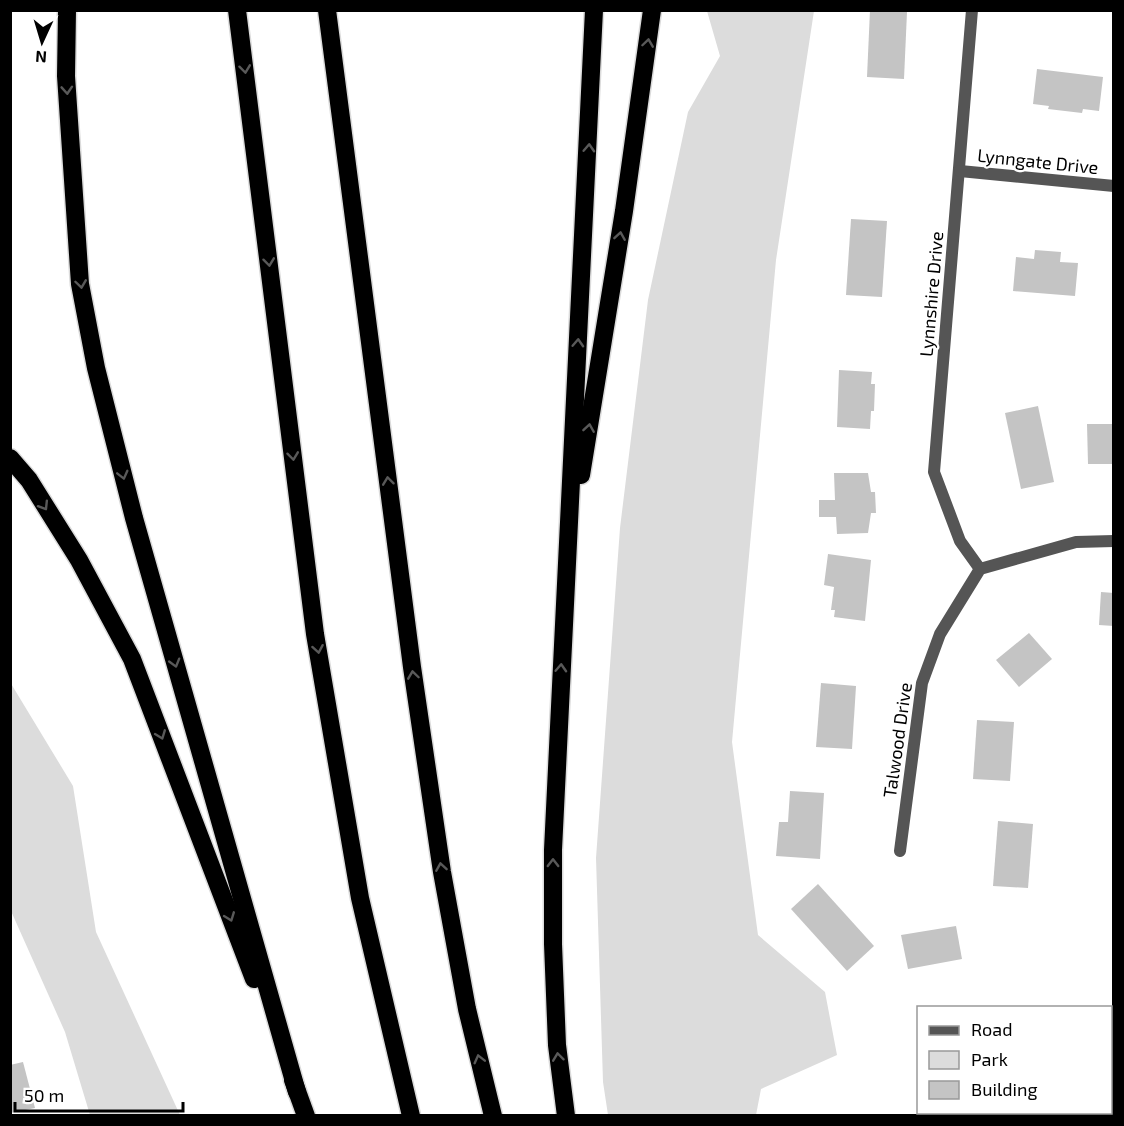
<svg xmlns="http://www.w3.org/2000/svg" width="1124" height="1126" font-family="'Exo 2',sans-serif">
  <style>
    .green { fill: #dcdcdc }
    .building { fill: #c4c4c4 }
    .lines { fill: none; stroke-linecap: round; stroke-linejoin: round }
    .highway-casing { stroke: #dbdbdb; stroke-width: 21 }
    .street { stroke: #555; stroke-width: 12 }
    .highway { stroke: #000; stroke-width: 18 }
    .oneway { stroke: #595959 }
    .labels { text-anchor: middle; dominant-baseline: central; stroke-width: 4.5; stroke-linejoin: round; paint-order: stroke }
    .street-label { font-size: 18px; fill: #000; stroke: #fff }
  </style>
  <rect width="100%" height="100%" fill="#fff"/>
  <g class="green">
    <polygon points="707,11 814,11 776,260 732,742 758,935 825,992 837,1055 761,1089 756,1115 608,1115 603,1082 596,858 620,528 648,300 688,112 720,56"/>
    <polygon points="10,682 73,786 96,932 180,1115 90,1115 65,1032 11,911"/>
  </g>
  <g class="building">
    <polygon points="870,10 907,12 904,79 867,77"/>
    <polygon points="1037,69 1103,77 1099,111 1083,109 1082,113 1048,109 1049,106 1033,104"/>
    <polygon points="851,219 887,221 882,297 846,295"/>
    <polygon points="1035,250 1061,252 1060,262 1078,263 1075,296 1013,291 1016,257 1034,259"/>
    <polygon points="839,370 872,372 871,384 875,384 874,411 871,411 870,429 837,427"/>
    <polygon points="1038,406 1054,482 1021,489 1005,413"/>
    <polygon points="1087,424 1114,424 1114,464 1088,464"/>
    <polygon points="834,473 868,473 871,492 875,492 876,513 871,513 868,533 837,534 836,517 819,517 819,500 835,500"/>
    <polygon points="828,554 871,560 865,621 834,617 835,610 831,610 834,587 824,585"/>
    <polygon points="1101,592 1114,593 1114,626 1099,625"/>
    <polygon points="1029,633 1052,659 1019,687 996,660"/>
    <polygon points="821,683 856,686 852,749 816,747"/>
    <polygon points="977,720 1014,722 1010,781 973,779"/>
    <polygon points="790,791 824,793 820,859 776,856 779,822 788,822"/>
    <polygon points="998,821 1033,824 1028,888 993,886"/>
    <polygon points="818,884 874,946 847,971 791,909"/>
    <polygon points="956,926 962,959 908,969 901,935"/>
    <polygon points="1114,1011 1114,1042 1110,1039 1110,1014"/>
    <polygon points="23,1062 35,1108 10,1113 10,1065"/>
    <polygon points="920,1112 974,1112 967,1116 921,1116"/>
  </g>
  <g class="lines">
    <defs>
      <g id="highway">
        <polyline points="67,10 66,76 80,284 96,368 134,518 297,1092"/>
        <polyline points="237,10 315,634 360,898 411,1116"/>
        <polyline points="327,10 412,667 442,872 467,1009 493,1116"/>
        <polyline points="10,458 29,480 79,560 132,659 254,979"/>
        <polyline points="581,475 624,211 652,10"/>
        <polyline points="293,1080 306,1116"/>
        <polyline points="566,1116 557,1045 553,944 553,850 594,10"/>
      </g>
    </defs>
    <use href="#highway" class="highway-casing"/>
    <g class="street">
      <polyline points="972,10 934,472 960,541 980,569"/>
      <polyline points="960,171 1114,186"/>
      <polyline points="900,851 922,683 940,634 980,569 1076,542 1114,541"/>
    </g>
    <use href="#highway" class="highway"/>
  </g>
  <defs><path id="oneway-chevron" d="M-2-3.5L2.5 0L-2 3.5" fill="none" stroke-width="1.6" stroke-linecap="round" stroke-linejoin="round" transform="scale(1.5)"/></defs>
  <g class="oneway">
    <use href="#oneway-chevron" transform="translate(648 43) rotate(-82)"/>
    <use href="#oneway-chevron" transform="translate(245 69) rotate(83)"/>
    <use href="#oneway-chevron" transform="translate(67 90) rotate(86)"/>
    <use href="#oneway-chevron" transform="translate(589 148) rotate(-87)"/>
    <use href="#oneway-chevron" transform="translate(620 236) rotate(-81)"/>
    <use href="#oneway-chevron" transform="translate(269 262) rotate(83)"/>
    <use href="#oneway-chevron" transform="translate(81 284) rotate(82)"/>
    <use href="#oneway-chevron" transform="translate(578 343) rotate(-87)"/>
    <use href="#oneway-chevron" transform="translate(589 428) rotate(-81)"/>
    <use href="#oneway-chevron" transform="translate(293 456) rotate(83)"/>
    <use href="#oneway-chevron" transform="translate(123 475) rotate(76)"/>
    <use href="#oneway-chevron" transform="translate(388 481) rotate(-97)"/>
    <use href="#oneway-chevron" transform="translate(44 506) rotate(58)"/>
    <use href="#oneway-chevron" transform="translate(318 649) rotate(80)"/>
    <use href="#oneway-chevron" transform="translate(175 663) rotate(74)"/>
    <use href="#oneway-chevron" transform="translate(561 668) rotate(-87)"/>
    <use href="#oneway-chevron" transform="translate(413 675) rotate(-98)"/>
    <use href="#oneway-chevron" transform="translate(161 735) rotate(69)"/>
    <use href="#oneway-chevron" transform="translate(553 863) rotate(-90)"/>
    <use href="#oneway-chevron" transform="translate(441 867) rotate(-99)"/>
    <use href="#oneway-chevron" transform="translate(230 917) rotate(69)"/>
    <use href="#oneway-chevron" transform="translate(558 1057) rotate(-97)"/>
    <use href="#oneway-chevron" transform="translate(479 1059) rotate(-104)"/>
  </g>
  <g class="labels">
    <g class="street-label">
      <text transform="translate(1038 161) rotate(6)">Lynngate Drive</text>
      <text transform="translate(931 294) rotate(-85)">Lynnshire Drive</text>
      <text transform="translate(897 740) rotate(-82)">Talwood Drive</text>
    </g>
  </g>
  <rect width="1124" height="1126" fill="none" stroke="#000000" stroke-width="24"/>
  <rect x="917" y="1006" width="195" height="108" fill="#ffffff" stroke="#999999" stroke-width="1.5"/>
  <rect x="929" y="1026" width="30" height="9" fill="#555555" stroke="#999999" stroke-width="1.5"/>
  <text x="971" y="1036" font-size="18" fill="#000000">Road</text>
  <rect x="929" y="1051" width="30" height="18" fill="#dcdcdc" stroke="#999999" stroke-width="1.5"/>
  <text x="971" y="1066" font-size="18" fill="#000000">Park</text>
  <rect x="929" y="1081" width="30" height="18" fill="#c4c4c4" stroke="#999999" stroke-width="1.5"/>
  <text x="971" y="1096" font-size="18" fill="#000000">Building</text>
  <g transform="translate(42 42) rotate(184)" stroke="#ffffff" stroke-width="4.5" paint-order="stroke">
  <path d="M0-4.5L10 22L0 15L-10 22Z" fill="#000000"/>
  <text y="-9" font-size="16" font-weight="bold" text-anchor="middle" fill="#000000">N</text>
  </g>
  <path d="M15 1102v9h168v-9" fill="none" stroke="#000000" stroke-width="3"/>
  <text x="24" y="1102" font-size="18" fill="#000000" stroke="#ffffff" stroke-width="4.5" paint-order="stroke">50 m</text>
</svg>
